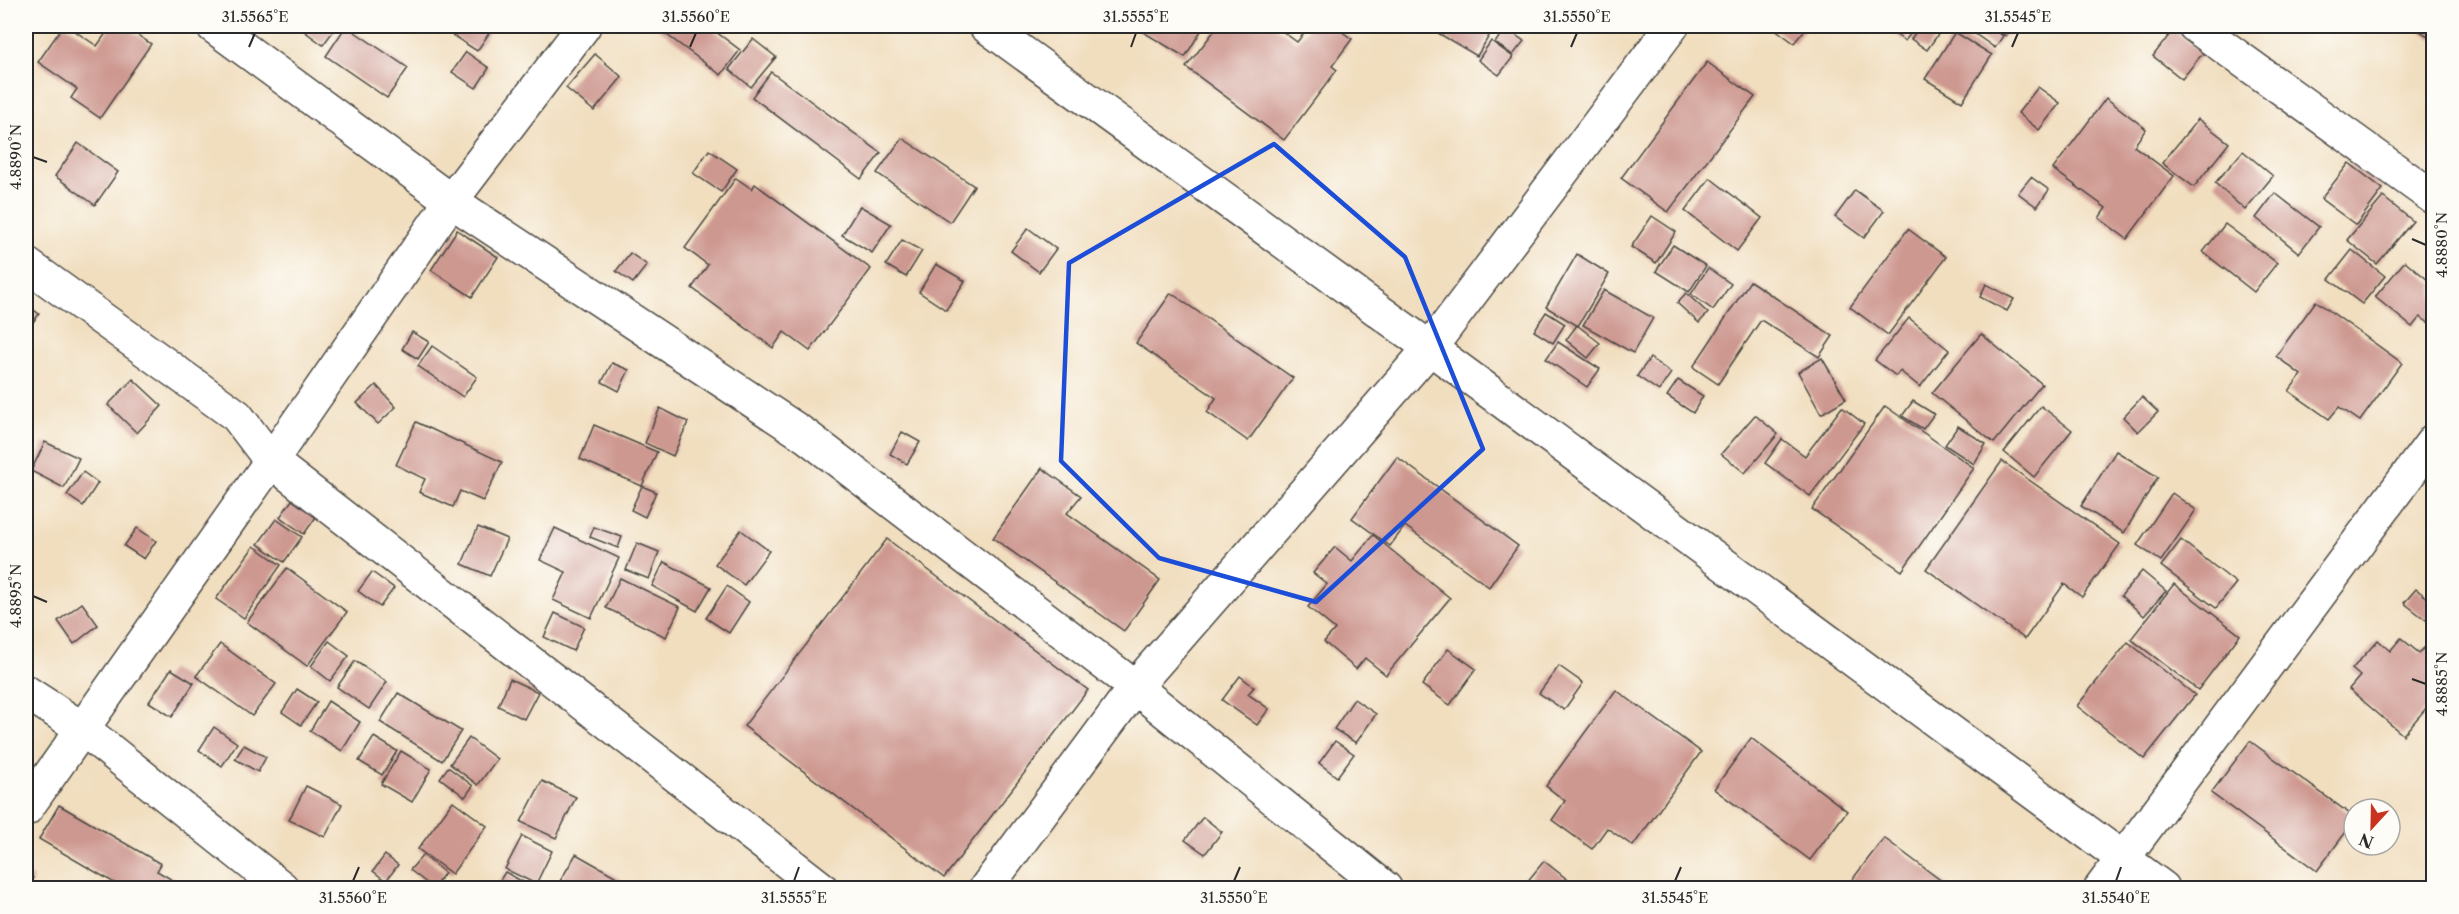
<svg xmlns="http://www.w3.org/2000/svg" width="2459" height="914" font-family="'Libre Caslon Text',serif">
  <style>
    .building { fill: #cd9890 }
    .lines { fill: none; stroke-linecap: round; stroke-linejoin: round }
    .minor-casing { stroke: #494641; stroke-width: 36 }
    .tertiary-casing { stroke: #494641; stroke-width: 36 }
    .minor { stroke: #fff; stroke-width: 33 }
    .tertiary { stroke: #fff; stroke-width: 33 }
    .marked { fill: none; stroke: #1d4ed8; stroke-width: 4.5; stroke-linejoin: round }
    .ticks { fill: none; stroke: #2b2b2b; stroke-width: 2 }
    .neatline { fill: none; stroke: #2b2b2b; stroke-width: 2 }
    .ticks-label { font-size: 15px; text-anchor: middle; fill: #2b2b2b }
  </style>
  <rect width="100%" height="100%" fill="#fdfcf7"/>
  <filter id="ink" filterUnits="userSpaceOnUse"><feTurbulence type="fractalNoise" baseFrequency=".0167" numOctaves="2"/><feDisplacementMap in="SourceGraphic" scale="12" xChannelSelector="R" yChannelSelector="G"/><feConvolveMatrix kernelMatrix="1 2 1 2 8 2 1 2 1" color-interpolation-filters="sRGB"/></filter>
  <filter id="wash" filterUnits="userSpaceOnUse"><feTurbulence type="fractalNoise" baseFrequency=".008" numOctaves="4" result="noise"/><feDisplacementMap in="SourceGraphic" scale="24" xChannelSelector="R" yChannelSelector="G"/><feGaussianBlur stdDeviation="1.35" result="paint"/><feColorMatrix in="noise" values="0 0 0 0 0 0 0 0 0 0 0 0 0 0 0 0 0 1.4 0 .05"/><feComposite in="paint" operator="in"/></filter>
  <g filter="url(#wash)">
    <rect width="100%" height="100%" fill="#f1debf"/>
    <g id="blocks">
      <g class="building">
        <polygon points="63,26 67,26 97,46 111,26 124,26 151,44 100,118 71,98 77,89 38,62"/>
        <polygon points="302,26 337,26 323,45 300,28"/>
        <polygon points="346,26 408,68 387,98 326,56"/>
        <polygon points="450,26 494,26 477,51 446,31"/>
        <polygon points="655,26 708,26 740,50 721,75"/>
        <polygon points="1133,26 1204,26 1185,57"/>
        <polygon points="1218,26 1275,26 1297,42 1310,26 1334,26 1352,39 1332,66 1337,70 1284,140 1186,67"/>
        <polygon points="1426,26 1495,26 1477,56"/>
        <polygon points="1771,26 1808,26 1794,43"/>
        <polygon points="1883,26 1916,26 1905,41"/>
        <polygon points="1920,26 1944,26 1927,50 1911,39"/>
        <polygon points="1964,26 1988,26 2003,36 1995,48"/>
        <polygon points="1990,26 2014,26 2006,36"/>
        <polygon points="2412,26 2434,26 2434,40"/>
        <polygon points="1505,28 1524,41 1513,55 1495,43"/>
        <polygon points="2173,30 2203,53 2182,79 2153,56"/>
        <polygon points="1955,32 1992,55 1962,102 1925,79"/>
        <polygon points="753,39 776,57 751,87 729,69"/>
        <polygon points="1491,41 1513,57 1499,75 1478,60"/>
        <polygon points="466,52 489,68 476,88 452,72"/>
        <polygon points="595,54 622,77 594,111 566,88"/>
        <polygon points="1707,62 1755,97 1668,212 1621,178"/>
        <polygon points="771,72 881,153 861,179 752,97"/>
        <polygon points="2038,87 2060,103 2039,130 2018,113"/>
        <polygon points="2106,98 2146,129 2134,146 2174,176 2127,239 2099,218 2106,208 2053,169"/>
        <polygon points="2198,119 2229,143 2194,187 2162,163"/>
        <polygon points="902,138 974,186 950,222 877,173"/>
        <polygon points="78,143 118,172 95,205 55,176"/>
        <polygon points="709,150 737,169 721,192 693,173"/>
        <polygon points="2243,151 2273,176 2245,210 2215,183"/>
        <polygon points="2349,163 2383,189 2356,225 2321,199"/>
        <polygon points="2031,177 2049,190 2037,207 2018,193"/>
        <polygon points="736,178 752,189 755,184 871,269 810,351 784,332 773,348 692,288 708,265 685,248"/>
        <polygon points="1710,178 1762,218 1737,251 1685,211"/>
        <polygon points="1855,190 1884,211 1864,238 1835,217"/>
        <polygon points="2275,193 2319,227 2299,253 2256,218"/>
        <polygon points="2383,197 2413,221 2377,264 2347,240"/>
        <polygon points="860,206 891,224 872,253 842,235"/>
        <polygon points="1652,216 1676,232 1656,263 1631,247"/>
        <polygon points="2225,224 2277,263 2254,292 2203,252"/>
        <polygon points="1028,228 1056,249 1039,272 1011,251"/>
        <polygon points="1908,229 1946,257 1888,335 1850,307"/>
        <polygon points="457,230 498,257 472,297 431,270"/>
        <polygon points="902,240 922,251 906,277 886,265"/>
        <polygon points="1673,245 1706,266 1689,292 1656,271"/>
        <polygon points="2352,250 2385,276 2362,304 2329,279"/>
        <polygon points="630,253 647,265 633,283 616,271"/>
        <polygon points="1577,254 1609,274 1578,326 1546,307"/>
        <polygon points="2405,261 2434,285 2432,325 2420,317 2412,327 2375,297"/>
        <polygon points="936,264 965,281 946,310 919,292"/>
        <polygon points="1708,268 1731,284 1713,310 1691,294"/>
        <polygon points="1750,281 1833,336 1819,357 1761,320 1718,384 1693,367"/>
        <polygon points="1986,284 2014,299 2007,311 1980,297"/>
        <polygon points="1604,290 1653,318 1633,353 1583,325"/>
        <polygon points="1171,293 1293,378 1248,441 1207,412 1216,398 1136,343"/>
        <polygon points="1686,293 1708,313 1699,323 1677,303"/>
        <polygon points="2316,301 2402,363 2360,421 2339,407 2329,419 2289,391 2301,375 2276,356"/>
        <polygon points="26,304 39,314 26,332"/>
        <polygon points="1546,312 1565,324 1553,343 1534,331"/>
        <polygon points="1909,318 1949,350 1920,387 1900,371 1896,376 1875,360"/>
        <polygon points="1577,325 1600,343 1588,358 1566,340"/>
        <polygon points="412,332 429,342 418,359 402,349"/>
        <polygon points="1981,334 2042,384 1994,443 1932,393"/>
        <polygon points="1558,342 1600,369 1587,387 1546,359"/>
        <polygon points="432,346 477,377 463,397 418,366"/>
        <polygon points="1650,358 1671,373 1659,391 1637,376"/>
        <polygon points="1822,358 1846,399 1821,414 1798,372"/>
        <polygon points="612,363 629,370 619,391 602,382"/>
        <polygon points="133,379 162,406 137,433 108,405"/>
        <polygon points="1678,380 1703,396 1693,413 1667,396"/>
        <polygon points="376,385 396,407 378,424 357,403"/>
        <polygon points="2142,397 2158,412 2138,432 2123,417"/>
        <polygon points="1913,401 1934,414 1923,429 1902,416"/>
        <polygon points="1885,406 1974,468 1902,571 1812,509"/>
        <polygon points="2041,406 2072,430 2034,477 2004,452"/>
        <polygon points="1842,407 1864,424 1810,496 1765,463 1782,439 1805,456"/>
        <polygon points="660,408 688,422 673,456 645,443"/>
        <polygon points="1755,415 1778,434 1745,473 1721,454"/>
        <polygon points="416,422 502,462 483,501 460,491 453,507 419,492 425,479 396,465"/>
        <polygon points="594,425 657,452 642,486 580,459"/>
        <polygon points="1958,426 1986,444 1974,464 1945,445"/>
        <polygon points="902,432 920,442 907,464 890,454"/>
        <polygon points="45,442 79,458 64,488 31,471"/>
        <polygon points="2116,451 2158,477 2124,533 2081,506"/>
        <polygon points="1397,457 1518,546 1489,587 1405,526 1390,546 1352,518"/>
        <polygon points="2002,461 2120,544 2082,597 2064,584 2025,639 1926,569"/>
        <polygon points="1042,468 1081,496 1067,513 1160,580 1124,631 993,538"/>
        <polygon points="83,472 98,483 83,506 67,495"/>
        <polygon points="642,486 656,492 645,517 631,510"/>
        <polygon points="2172,493 2196,510 2161,561 2137,545"/>
        <polygon points="292,500 316,517 304,534 280,517"/>
        <polygon points="276,519 302,537 284,562 258,544"/>
        <polygon points="478,527 507,539 490,576 462,564"/>
        <polygon points="594,527 622,537 618,548 590,537"/>
        <polygon points="137,528 156,541 144,559 124,546"/>
        <polygon points="555,528 619,558 591,618 553,600 566,572 540,560"/>
        <polygon points="741,530 769,551 744,585 715,564"/>
        <polygon points="1373,535 1450,598 1386,675 1365,658 1356,669 1324,642 1335,629 1308,607 1327,584 1313,573 1335,547 1352,561"/>
        <polygon points="887,539 1088,690 944,878 744,726"/>
        <polygon points="2181,540 2236,583 2216,608 2161,566"/>
        <polygon points="637,543 659,552 649,579 626,570"/>
        <polygon points="254,546 281,565 244,618 216,599"/>
        <polygon points="664,562 711,587 697,611 652,586"/>
        <polygon points="287,568 347,612 307,666 247,622"/>
        <polygon points="2142,571 2166,591 2144,616 2121,596"/>
        <polygon points="372,572 394,588 380,607 358,591"/>
        <polygon points="620,578 680,607 666,637 606,608"/>
        <polygon points="2174,584 2240,635 2198,690 2131,639"/>
        <polygon points="727,586 749,602 729,633 706,618"/>
        <polygon points="2416,589 2434,603 2434,610 2426,620 2404,603"/>
        <polygon points="82,603 98,625 74,644 58,621"/>
        <polygon points="555,613 584,627 573,651 544,637"/>
        <polygon points="2401,638 2419,653 2425,647 2434,654 2434,699 2403,735 2349,689 2360,676 2352,669 2378,640 2390,651"/>
        <polygon points="329,641 349,656 330,681 311,666"/>
        <polygon points="2128,642 2195,695 2144,759 2077,706"/>
        <polygon points="220,644 276,684 252,716 196,676"/>
        <polygon points="1448,649 1476,669 1450,705 1422,685"/>
        <polygon points="355,661 387,682 369,709 337,687"/>
        <polygon points="1559,666 1583,683 1564,710 1539,693"/>
        <polygon points="171,669 194,683 172,717 149,702"/>
        <polygon points="1240,676 1254,687 1248,694 1269,709 1257,725 1222,700"/>
        <polygon points="510,679 538,692 524,719 498,706"/>
        <polygon points="297,689 317,702 301,725 282,712"/>
        <polygon points="1616,690 1701,752 1633,846 1607,828 1592,849 1552,820 1565,801 1546,786"/>
        <polygon points="398,693 461,731 442,761 380,722"/>
        <polygon points="1354,699 1376,714 1356,743 1334,729"/>
        <polygon points="328,701 360,722 342,751 310,731"/>
        <polygon points="214,727 237,743 222,766 199,750"/>
        <polygon points="374,737 397,751 382,775 359,761"/>
        <polygon points="469,738 497,759 478,785 450,764"/>
        <polygon points="1751,738 1847,811 1810,860 1714,789"/>
        <polygon points="1335,741 1354,754 1337,777 1319,763"/>
        <polygon points="2250,741 2354,817 2354,821 2317,871 2211,793"/>
        <polygon points="244,745 266,757 258,772 235,759"/>
        <polygon points="401,751 431,769 412,802 381,784"/>
        <polygon points="448,767 473,786 465,797 440,778"/>
        <polygon points="542,781 576,797 556,838 521,822"/>
        <polygon points="306,786 342,804 325,837 289,820"/>
        <polygon points="453,801 487,826 452,874 418,849"/>
        <polygon points="59,805 161,864 157,871 186,888 123,888 39,839"/>
        <polygon points="1203,817 1222,832 1205,854 1185,840"/>
        <polygon points="522,836 552,851 536,884 505,869"/>
        <polygon points="1884,838 1951,888 1853,888 1848,885"/>
        <polygon points="576,854 636,888 556,888"/>
        <polygon points="385,855 398,865 386,881 373,871"/>
        <polygon points="423,855 445,873 433,888 410,870"/>
        <polygon points="1544,861 1577,887 1576,888 1522,888"/>
        <polygon points="505,872 534,888 495,888"/>
        <polygon points="26,874 33,878 29,888 26,888"/>
      </g>
    </g>
  </g>
  <g filter="url(#ink)">
    <use href="#blocks" fill-opacity="0" stroke="#494641" stroke-width="1.5"/>
    <g class="lines">
      <defs>
        <g id="minor">
          <polyline points="213,26 451,201 806,436 1135,687 1385,888"/>
          <polyline points="2195,26 2434,198"/>
          <polyline points="26,264 237,416 271,461 821,888"/>
          <polyline points="26,692 83,729 282,888"/>
          <polyline points="26,809 271,461 451,201 584,26"/>
          <polyline points="986,888 1135,687 1430,348 1672,26"/>
          <polyline points="2101,888 2434,440"/>
        </g>
        <polyline id="tertiary" points="986,26 1430,348 2163,888"/>
      </defs>
      <use href="#minor" class="minor-casing"/>
      <use href="#tertiary" class="tertiary-casing"/>
      <use href="#minor" class="minor"/>
      <use href="#tertiary" class="tertiary"/>
    </g>
  </g>
  <path class="marked" d="M 1274,144 L 1405,257 L 1483,449 L 1316,602 L 1159,558 L 1061,461 L 1069,263 Z"/>
  <path class="ticks" d="M 249,47 L 255,33M 690,47 L 696,33M 1131,47 L 1136,33M 1571,47 L 1577,33M 2012,47 L 2018,33M 33,157 L 47,162M 2412,239 L 2426,245M 33,596 L 47,602M 2412,679 L 2426,684M 353,881 L 359,867M 794,881 L 799,867M 1234,881 L 1240,867M 1675,881 L 1681,867M 2116,881 L 2121,867"/>
  <rect width="2459" height="914" fill="none" stroke="#fdfcf7" stroke-width="66"/>
  <g transform="translate(2372 827) rotate(202)"><circle r="28" fill="#fdfcf7" stroke="#a9a8a5" stroke-width="1.5"/>
  <path d="M0-4.5L10 22L0 15L-10 22Z" fill="#c8321e"/>
  <text y="-9" font-size="16" font-weight="bold" text-anchor="middle" fill="#2b2b2b">N</text>
  </g>
  <rect x="33" y="33" width="2393" height="848" class="neatline"/>
  <g class="ticks-label">
    <text x="255" y="22">31.5565°E</text>
    <text x="696" y="22">31.5560°E</text>
    <text x="1136" y="22">31.5555°E</text>
    <text x="1577" y="22">31.5550°E</text>
    <text x="2018" y="22">31.5545°E</text>
    <text transform="translate(16 157) rotate(-90)" y="5">4.8890°N</text>
    <text transform="translate(2442 245) rotate(-90)" y="5">4.8880°N</text>
    <text transform="translate(16 596) rotate(-90)" y="5">4.8895°N</text>
    <text transform="translate(2442 684) rotate(-90)" y="5">4.8885°N</text>
    <text x="353" y="903">31.5560°E</text>
    <text x="794" y="903">31.5555°E</text>
    <text x="1234" y="903">31.5550°E</text>
    <text x="1675" y="903">31.5545°E</text>
    <text x="2116" y="903">31.5540°E</text>
  </g>
</svg>
